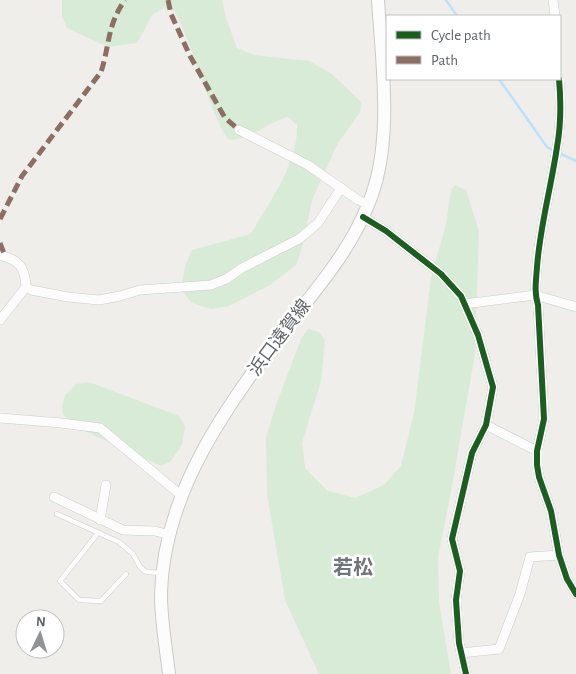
<svg xmlns="http://www.w3.org/2000/svg" width="576" height="674" font-family="'Alegreya Sans','Noto Sans JP',sans-serif">
  <style>
    .green { fill: #d8ebd6 }
    .lines { fill: none; stroke-linecap: round; stroke-linejoin: round }
    .stream { stroke: #bfe0f9; stroke-width: 2.5 }
    .lane-casing { stroke: #cbcccc; stroke-width: 5.5 }
    .street-casing { stroke: #cbcccc; stroke-width: 10 }
    .secondary-casing { stroke: #cacacb; stroke-width: 14 }
    .lane { stroke: #fdfcfc; stroke-width: 4.5 }
    .street { stroke: #fdfcfc; stroke-width: 9 }
    .secondary { stroke: #fdfcfc; stroke-width: 12 }
    .quiet { stroke: #8d6e63; stroke-width: 5; stroke-dasharray: 10 5; stroke-linecap: butt }
    .cycleway-casing { stroke: #fff; stroke-width: 9 }
    .cycleway { stroke: #1b5e20; stroke-width: 6 }
    .labels { text-anchor: middle; dominant-baseline: central; stroke-width: 5; stroke-linejoin: round; paint-order: stroke }
    .street-label { font-size: 18px; fill: #5f6368; stroke: #fff }
    .quarter-label { font-size: 20px; font-weight: bold; fill: #70757a; stroke: #fff }
  </style>
  <rect width="100%" height="100%" fill="#efeeea"/>
  <g class="green">
    <path d="M 62,0 L 222,0 L 226,18 L 237,48 L 254,55 L 309,61 L 332,74 L 361,102 L 360,112 L 338,143 L 312,200 L 303,244 L 296,265 L 270,285 L 229,306 L 211,309 L 192,303 L 181,290 L 185,266 L 192,250 L 251,234 C 270,200 298,165 297,125 L 288,117 C 266,123 254,138 229,140 C 221,131 218,120 213,109 C 199,77 191,42 174,10 L 164,8 L 153,14 L 137,43 L 108,47 L 67,28 L 62,16 Z"/>
    <polygon points="455,185 466,190 479,231 475,354 450,497 438,557 439,603 451,674 319,674 285,600 267,494 266,437 276,405 301,339 308,329 319,332 325,341 321,381 302,443 305,468 328,491 355,498 384,485 401,466 414,413 431,278 446,224 451,190"/>
    <polygon points="89,382 179,416 185,426 182,445 170,462 161,466 74,426 63,414 62,407 65,395 76,384"/>
  </g>
  <g class="lines">
    <g class="stream">
      <polyline points="446,0 457,16"/>
      <polyline points="499,79 547,147 554,151"/>
      <polyline points="559,153 576,161"/>
    </g>
    <defs>
      <g id="lane">
        <polyline points="57,514 119,542 133,554 140,567 146,572 163,573"/>
        <polyline points="98,533 60,581 79,600 101,601 126,574"/>
      </g>
      <g id="street">
        <polyline points="553,0 555,16"/>
        <path d="M 559,79 C 561,101 561,125 557,147 C 551,188 540,226 537,267 C 536,281 534,292 538,305 L 544,419 L 537,451 L 537,465 L 539,477 L 551,511 L 559,555 L 567,579 L 576,594"/>
        <polyline points="239,130 308,165 358,200 369,205"/>
        <polyline points="363,217 386,231 441,274 461,296 478,335 493,387 486,425 472,453 452,539 460,571 456,600 459,643 466,674"/>
        <path d="M 0,255 C 20,260 25,268 26,287 L 0,320"/>
        <polyline points="26,287 31,290 68,297 99,300 120,296 140,290 211,285 226,279 242,268 299,239 318,223 341,188"/>
        <polyline points="464,304 535,295 576,307"/>
        <polyline points="0,418 61,423 100,428 182,496"/>
        <polyline points="486,425 537,451"/>
        <polyline points="54,497 123,530 155,531 170,535"/>
        <polyline points="100,520 106,485"/>
        <polyline points="461,653 499,649 520,594 530,557 559,555"/>
      </g>
      <path id="secondary" d="M 169,674 C 166,648 161,621 161,595 C 163,491 228,404 289,324 C 319,286 350,250 368,205 C 394,145 382,64 378,0"/>
    </defs>
    <use href="#lane" class="lane-casing"/>
    <use href="#street" class="street-casing"/>
    <use href="#secondary" class="secondary-casing"/>
    <use href="#lane" class="lane"/>
    <use href="#street" class="street"/>
    <use href="#secondary" class="secondary"/>
    <g class="quiet">
      <polyline points="168,0 171,14 190,56 225,118 239,130"/>
      <path d="M 0,219 L 22,176 L 101,72 C 110,44 107,25 125,0"/>
      <polyline points="0,243 5,256"/>
    </g>
    <defs>
      <g id="cycleway">
        <path d="M 559,79 C 561,101 561,125 557,147 C 551,188 540,226 537,267 C 536,281 534,292 538,305 L 544,419 L 537,451 L 537,465 L 539,477 L 551,511 L 559,555 L 567,579 L 576,594"/>
        <polyline points="363,217 386,231 441,274 461,296 478,335 493,387 486,425 472,453 452,539 460,571 456,600 459,643 466,674"/>
      </g>
    </defs>
    <use href="#cycleway" class="cycleway-casing"/>
    <use href="#cycleway" class="cycleway"/>
  </g>
  <g class="labels">
    <g class="street-label">
      <text transform="translate(280 338) rotate(-53)">浜口遠賀線</text>
    </g>
    <g class="quarter-label">
      <text x="353" y="568">若松</text>
    </g>
  </g>
  <rect x="386" y="15" width="175" height="65" fill="#ffffff" stroke="#bfc1c3"/>
  <rect x="396" y="31" width="25" height="8" fill="#1b5e20" stroke="#bfc1c3"/>
  <text x="431" y="40" font-size="15" fill="#5f6368">Cycle path</text>
  <rect x="396" y="56" width="25" height="8" fill="#8d6e63" stroke="#bfc1c3"/>
  <text x="431" y="65" font-size="15" fill="#5f6368">Path</text>
  <g transform="translate(40 634) rotate(4)"><circle r="24" fill="#ffffff" stroke="#bfc1c3"/>
  <path d="M0-4L9 19L0 12L-9 19Z" fill="#919496"/>
  <text y="-8" font-size="14" font-weight="bold" text-anchor="middle" fill="#5f6368">N</text>
  </g>
</svg>
